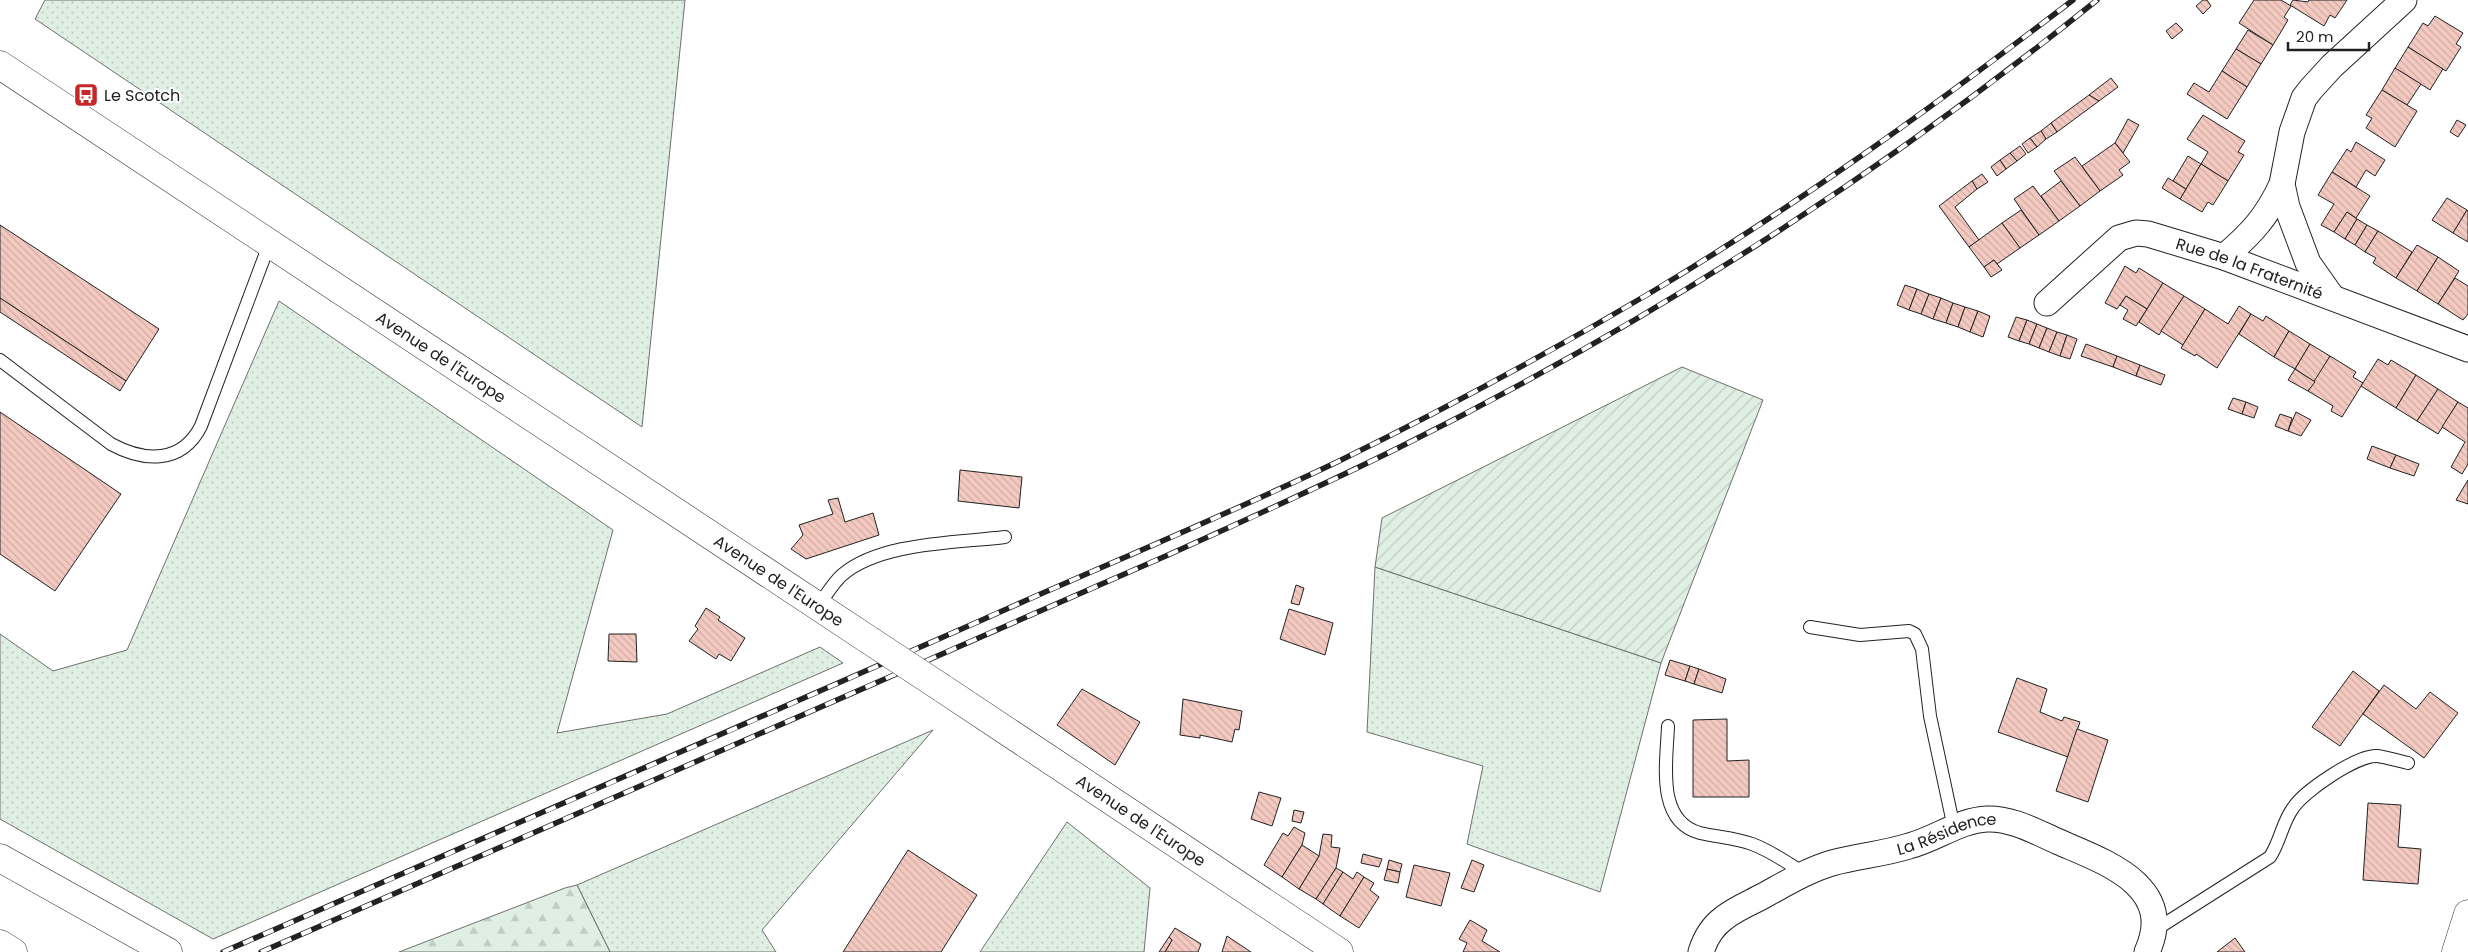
<svg xmlns="http://www.w3.org/2000/svg" width="2468" height="952" font-family="Poppins,sans-serif">
  <style>
    .grass { fill: url(#grass-dots); stroke: #6f6f6f }
    .forest { fill: url(#forest-firs); stroke: #6f6f6f }
    .garden { fill: url(#garden-furrows); stroke: #6f6f6f }
    .building { fill: url(#building-back-hatch); stroke: #222 }
    .lines { fill: none; stroke-linecap: round; stroke-linejoin: round }
    .service-casing { stroke: #222; stroke-width: 14 }
    .minor-casing { stroke: #222; stroke-width: 27 }
    .tertiary-casing { stroke: #222; stroke-width: 29 }
    .secondary-casing { stroke: #222; stroke-width: 29 }
    .motorway-casing { stroke: #222; stroke-width: 29 }
    .service { stroke: #fff; stroke-width: 12 }
    .minor { stroke: #fff; stroke-width: 25 }
    .tertiary { stroke: #fff; stroke-width: 28 }
    .secondary { stroke: #fff; stroke-width: 28 }
    .motorway { stroke: #fff; stroke-width: 28 }
    .rail-casing { stroke: #222; stroke-width: 5.5 }
    .rail { stroke: #fff; stroke-width: 4; stroke-dasharray: 11; stroke-linecap: butt }
    .secondary-bridge-casing { stroke: #222; stroke-width: 29; stroke-linecap: butt }
    .secondary-bridge { stroke: #fff; stroke-width: 28 }
    .labels { text-anchor: middle; dominant-baseline: central; stroke-width: 4; stroke-linejoin: round; paint-order: stroke }
    .poi-label { font-size: 16px; fill: #222; stroke: #fff; text-anchor: start }
    .street-label { font-size: 16px; fill: #222; stroke: #fff }
  </style>
  <defs>
    <pattern id="grass-dots" width="8" height="8" patternUnits="userSpaceOnUse" patternTransform="scale(1.25)"><rect width="8" height="8" fill="#e0efe3"/><path d="M2 2h.1M6 6h.1" fill="none" stroke="#c0cdc2" stroke-width="1.8" stroke-linecap="round"/></pattern>
    <pattern id="forest-firs" width="22" height="20" patternUnits="userSpaceOnUse" patternTransform="scale(1.25)"><rect width="22" height="20" fill="#e0efe3"/><path d="M5 1l3.5 6h-7zM16 11l3.5 6h-7z" fill="#c0cdc2"/></pattern>
    <pattern id="garden-furrows" width="10" height="10" patternUnits="userSpaceOnUse" patternTransform="scale(1.25)"><rect width="10" height="10" fill="#e0efe3"/><path d="M-1 1l2-2M0 10L10 0M9 11l2-2" fill="none" stroke="#c0cdc2"/></pattern>
    <pattern id="building-back-hatch" width="6" height="6" patternUnits="userSpaceOnUse" patternTransform="scale(1.25)"><rect width="6" height="6" fill="#f3c9c0"/><path d="M-1 5l2 2M0 0l6 6M5-1l2 2" fill="none" stroke="#d0aca5"/></pattern>
  </defs>
  <rect width="100%" height="100%" fill="#fff"/>
  <g class="grass">
    <polygon points="45,0 685,0 642,427 35,19"/>
    <polygon points="279,301 613,530 557,733 667,714 820,647 843,663 213,939 0,819 0,634 53,671 127,650"/>
    <polygon points="1375,567 1661,663 1600,892 1467,844 1483,766 1367,732"/>
    <polygon points="933,730 762,930 776,952 610,952 577,885"/>
    <polygon points="1067,822 1150,888 1144,952 980,952"/>
  </g>
  <polygon class="forest" points="577,885 610,952 399,952 565,888"/>
  <polygon class="garden" points="1682,367 1763,400 1661,663 1375,567 1382,518"/>
  <g class="building">
    <polygon points="2203,0 2207,0 2211,6 2203,14 2196,6"/>
    <polygon points="2254,0 2281,0 2291,6 2284,17 2288,20 2273,45 2239,23"/>
    <polygon points="2293,0 2308,2 2309,0 2347,0 2335,18 2330,15 2324,26 2290,5"/>
    <polygon points="2435,16 2463,33 2456,44 2461,47 2446,71 2408,47 2423,23 2428,26"/>
    <polygon points="2176,23 2183,30 2172,39 2166,31"/>
    <polygon points="2248,30 2273,45 2261,64 2236,49"/>
    <polygon points="2408,47 2443,69 2430,90 2395,68"/>
    <polygon points="2236,49 2261,64 2247,87 2222,71"/>
    <polygon points="2395,68 2421,84 2407,105 2382,90"/>
    <polygon points="2222,71 2247,87 2227,119 2187,94 2194,83 2209,92"/>
    <polygon points="2111,78 2118,87 2099,101 2089,95"/>
    <polygon points="2382,90 2417,111 2395,147 2366,128 2372,118 2366,115"/>
    <polygon points="2089,95 2099,101 2057,132 2051,123"/>
    <polygon points="2203,115 2245,141 2238,152 2244,155 2228,181 2201,164 2208,152 2187,139"/>
    <polygon points="2128,119 2139,125 2123,153 2115,143"/>
    <polygon points="2457,120 2466,125 2458,137 2450,132"/>
    <polygon points="2051,123 2057,132 2046,139 2041,131"/>
    <polygon points="2041,131 2046,139 2037,147 2030,138"/>
    <polygon points="2030,138 2037,147 2028,153 2022,144"/>
    <polygon points="2356,142 2385,160 2375,176 2366,170 2356,187 2332,172 2347,149 2351,152"/>
    <polygon points="2115,143 2130,162 2119,170 2123,175 2100,191 2082,166"/>
    <polygon points="2020,146 2026,154 2017,161 2010,153"/>
    <polygon points="2010,153 2017,161 2006,169 2000,160"/>
    <polygon points="2188,156 2201,164 2186,189 2173,181"/>
    <polygon points="2075,157 2100,191 2080,206 2054,171"/>
    <polygon points="2000,160 2006,169 1997,176 1991,167"/>
    <polygon points="2201,164 2228,181 2213,205 2208,202 2202,212 2180,199"/>
    <polygon points="2332,172 2370,196 2356,218 2347,212 2334,232 2321,225 2334,204 2318,195"/>
    <polygon points="1982,174 1988,182 1977,189 1972,181"/>
    <polygon points="2168,178 2186,189 2180,199 2162,188"/>
    <polygon points="1972,181 1977,189 1955,207 1979,240 1969,247 1939,206"/>
    <polygon points="2061,181 2080,206 2059,221 2041,196"/>
    <polygon points="2033,186 2059,221 2039,235 2014,199"/>
    <polygon points="2447,198 2467,210 2453,233 2432,220"/>
    <polygon points="2021,210 2039,235 2020,248 2002,223"/>
    <polygon points="2467,210 2468,211 2468,242 2453,233"/>
    <polygon points="2347,212 2357,219 2345,239 2334,232"/>
    <polygon points="2357,219 2367,225 2355,245 2345,239"/>
    <polygon points="2002,223 2020,248 1997,264 1994,260 1984,267 1969,247"/>
    <polygon points="0,225 159,329 126,381 0,298"/>
    <polygon points="2367,225 2378,231 2365,252 2355,245"/>
    <polygon points="2378,231 2412,252 2396,278 2373,263 2376,258 2365,252"/>
    <polygon points="2417,245 2438,257 2417,291 2396,278"/>
    <polygon points="2438,257 2459,271 2438,304 2417,291"/>
    <polygon points="1994,260 2002,270 1991,277 1984,267"/>
    <polygon points="2125,266 2136,273 2139,268 2163,283 2147,309 2126,296 2117,309 2105,303"/>
    <polygon points="2455,278 2468,286 2468,314 2463,320 2438,304"/>
    <polygon points="2163,283 2184,296 2159,335 2139,322"/>
    <polygon points="1905,285 1917,289 1909,310 1897,305"/>
    <polygon points="1917,289 1929,294 1921,314 1909,310"/>
    <polygon points="1929,294 1941,298 1933,319 1921,314"/>
    <polygon points="2126,296 2147,309 2136,326 2123,319 2128,310 2120,305"/>
    <polygon points="2184,296 2205,309 2183,345 2161,331"/>
    <polygon points="0,298 126,381 120,391 0,312"/>
    <polygon points="1941,298 1953,303 1946,323 1933,319"/>
    <polygon points="1953,303 1965,307 1958,327 1946,323"/>
    <polygon points="2239,306 2251,314 2217,368 2196,354 2195,356 2181,348 2205,309 2228,324"/>
    <polygon points="1965,307 1978,311 1970,332 1958,327"/>
    <polygon points="1978,311 1990,316 1983,337 1970,332"/>
    <polygon points="2251,314 2263,321 2266,316 2289,331 2274,357 2239,334"/>
    <polygon points="2016,317 2027,320 2019,341 2008,337"/>
    <polygon points="2027,320 2037,324 2029,344 2019,341"/>
    <polygon points="2037,324 2047,328 2039,348 2029,344"/>
    <polygon points="2047,328 2057,332 2049,352 2039,348"/>
    <polygon points="2289,331 2310,344 2295,369 2274,357"/>
    <polygon points="2057,332 2067,335 2060,356 2049,352"/>
    <polygon points="2067,335 2077,339 2070,359 2060,356"/>
    <polygon points="2086,344 2117,356 2113,367 2081,356"/>
    <polygon points="2310,344 2330,356 2315,382 2295,369"/>
    <polygon points="2117,356 2140,365 2136,376 2113,367"/>
    <polygon points="2330,356 2356,372 2353,377 2363,383 2342,417 2331,411 2333,406 2308,391"/>
    <polygon points="2378,359 2388,365 2391,360 2416,375 2396,408 2361,386"/>
    <polygon points="2140,365 2165,375 2161,385 2136,376"/>
    <polygon points="2295,369 2315,382 2308,391 2288,380"/>
    <polygon points="2416,375 2438,389 2417,421 2396,408"/>
    <polygon points="2438,389 2458,402 2438,434 2417,421"/>
    <polygon points="2233,398 2246,402 2242,414 2228,409"/>
    <polygon points="2246,402 2258,407 2254,418 2242,414"/>
    <polygon points="2458,402 2468,408 2468,464 2462,474 2451,467 2465,442 2442,427"/>
    <polygon points="0,412 121,494 55,591 0,554"/>
    <polygon points="2296,412 2311,420 2301,436 2288,431"/>
    <polygon points="2280,414 2292,418 2288,431 2275,426"/>
    <polygon points="2372,446 2396,455 2390,468 2367,459"/>
    <polygon points="2396,455 2419,464 2414,476 2390,468"/>
    <polygon points="960,470 1022,477 1019,508 958,501"/>
    <polygon points="2468,480 2468,504 2456,500"/>
    <polygon points="838,498 845,522 873,513 879,535 806,559 791,549 803,535 799,525 833,514 828,500"/>
    <polygon points="1296,585 1304,588 1299,605 1291,603"/>
    <polygon points="706,608 720,617 718,620 745,638 731,661 719,654 716,659 689,641 698,629 695,626"/>
    <polygon points="1289,609 1333,623 1325,655 1280,639"/>
    <polygon points="609,634 636,634 637,662 608,661"/>
    <polygon points="1670,660 1690,666 1685,681 1665,675"/>
    <polygon points="1690,666 1699,669 1694,684 1685,681"/>
    <polygon points="1699,669 1726,679 1722,693 1694,684"/>
    <polygon points="2353,671 2379,691 2340,746 2312,727"/>
    <polygon points="2017,678 2047,689 2040,712 2062,721 2064,717 2080,722 2068,757 1998,732"/>
    <polygon points="2384,685 2416,709 2430,692 2458,713 2424,758 2363,714"/>
    <polygon points="1082,689 1140,722 1115,765 1057,725"/>
    <polygon points="1183,699 1242,711 1239,730 1235,729 1232,742 1200,735 1200,738 1180,735"/>
    <polygon points="1727,719 1727,761 1749,760 1749,797 1693,797 1693,720"/>
    <polygon points="2077,729 2108,740 2088,802 2056,791"/>
    <polygon points="1259,792 1281,798 1272,826 1251,819"/>
    <polygon points="2368,803 2401,805 2398,847 2421,849 2418,884 2363,880"/>
    <polygon points="1294,810 1304,812 1301,823 1292,821"/>
    <polygon points="1294,827 1305,833 1302,845 1282,877 1264,865 1283,833 1288,836"/>
    <polygon points="1323,834 1332,835 1331,847 1340,848 1336,868 1316,899 1299,889 1319,856"/>
    <polygon points="1302,845 1319,856 1299,889 1282,877"/>
    <polygon points="908,850 977,895 941,952 843,952"/>
    <polygon points="1363,854 1382,859 1379,867 1361,863"/>
    <polygon points="1389,860 1402,864 1400,872 1387,869"/>
    <polygon points="1472,860 1484,865 1474,892 1461,888"/>
    <polygon points="1414,865 1450,873 1441,906 1406,897"/>
    <polygon points="1336,868 1343,872 1323,904 1316,899"/>
    <polygon points="1387,869 1400,872 1398,883 1384,880"/>
    <polygon points="1343,872 1353,879 1357,872 1364,877 1340,916 1323,904"/>
    <polygon points="1364,877 1374,883 1370,890 1379,897 1359,928 1340,916"/>
    <polygon points="1470,920 1487,930 1482,941 1500,952 1463,952 1467,943 1459,939"/>
    <polygon points="1175,928 1201,944 1198,952 1165,952 1172,940 1169,937"/>
    <polygon points="1227,936 1251,952 1222,952"/>
    <polygon points="1169,937 1172,940 1165,952 1159,952"/>
    <polygon points="2235,938 2245,952 2217,952"/>
  </g>
  <g class="lines">
    <defs>
      <g id="service">
        <path d="M 0,360 L 111,444 C 144,462 182,464 201,426 L 270,242"/>
        <path d="M 818,606 C 826,596 832,584 842,575 C 880,542 957,543 1005,537"/>
        <polyline points="1810,627 1860,635 1909,631 1915,634 1922,649 1930,716 1954,828"/>
        <path d="M 1668,726 C 1667,760 1655,821 1700,833 C 1717,837 1735,838 1752,844 C 1771,851 1788,863 1805,874"/>
        <path d="M 2155,930 L 2270,857 C 2280,842 2282,823 2293,808 C 2304,791 2357,755 2377,756 C 2387,757 2398,761 2408,763"/>
      </g>
      <g id="minor">
        <path d="M 2224,257 C 2251,234 2267,217 2282,184"/>
        <polyline points="2332,297 2308,263 2287,207 2282,184 2292,132 2304,98 2311,89 2332,66 2404,0"/>
        <path id="s1" d="M 2047,303 L 2119,238 L 2136,233 L 2148,234 L 2224,257 L 2468,349"/>
        <path id="s2" d="M 1701,952 C 1705,939 1713,926 1724,918 C 1735,909 1750,903 1763,896 C 1785,884 1808,870 1832,863 C 1857,856 1884,854 1909,846 C 1936,839 1960,820 1987,819 C 2012,818 2036,832 2059,842 C 2105,862 2177,886 2147,952"/>
      </g>
      <polyline id="tertiary" points="2456,952 2468,914"/>
      <g id="secondary">
        <path id="s3" d="M 0,65 L 869,640"/>
        <path id="s4" d="M 942,688 L 1339,952"/>
      </g>
      <g id="motorway">
        <polyline points="0,858 168,952"/>
        <polyline points="0,944 13,952"/>
      </g>
    </defs>
    <use href="#service" class="service-casing"/>
    <use href="#minor" class="minor-casing"/>
    <use href="#tertiary" class="tertiary-casing"/>
    <use href="#secondary" class="secondary-casing"/>
    <use href="#motorway" class="motorway-casing"/>
    <use href="#service" class="service"/>
    <use href="#minor" class="minor"/>
    <use href="#tertiary" class="tertiary"/>
    <use href="#secondary" class="secondary"/>
    <use href="#motorway" class="motorway"/>
    <defs>
      <g id="rail">
        <path d="M 223,952 C 476,842 729,731 982,620 C 1100,567 1220,518 1337,462 C 1443,410 1549,353 1650,293 C 1798,205 1937,104 2073,0"/>
        <path d="M 261,952 L 1168,555 C 1246,520 1324,485 1400,447 C 1647,324 1883,173 2097,0"/>
      </g>
    </defs>
    <use href="#rail" class="rail-casing"/>
    <use href="#rail" class="rail"/>
    <defs>
      <polyline id="secondary-bridge" points="869,640 942,688"/>
    </defs>
    <use href="#secondary-bridge" class="secondary-bridge-casing"/>
    <use href="#secondary-bridge" class="secondary-bridge"/>
  </g>
  <defs>
    <symbol id="bus-square" viewBox="-11 -11 22 22"><rect x="-9" y="-9" width="18" height="18" rx="4" fill="#c62828" stroke="#fff"/><path d="M-5-6H5V4H4V6H2V4H-2V6H-4V4H-5ZM-3.5-4V0h7V-4ZM-3.5 1.2v1.5H-2V1.2ZM2 1.2v1.5H3.5V1.2Z" fill="#fff"/></symbol>
  </defs>
  <g fill-rule="evenodd">
    <use href="#bus-square" x="72" y="81" width="28" height="28"/>
  </g>
  <g class="labels">
    <g class="poi-label">
      <text x="104" y="95">Le Scotch</text>
    </g>
    <g class="street-label">
      <text stroke="none"><textPath href="#s1" startOffset="234">Rue de la Fraternité</textPath></text>
      <text stroke="none"><textPath href="#s3" startOffset="529">Avenue de l'Europe</textPath></text>
      <text stroke="none"><textPath href="#s3" startOffset="934">Avenue de l'Europe</textPath></text>
      <text stroke="none"><textPath href="#s4" startOffset="239">Avenue de l'Europe</textPath></text>
      <text stroke="none"><textPath href="#s2" startOffset="282">La Résidence</textPath></text>
    </g>
  </g>
  <path d="M2288 42v8h81v-8" fill="none" stroke="#222222" stroke-width="2.5"/>
  <text x="2296" y="42" font-size="15" fill="#222222" stroke="#ffffff" stroke-width="4" paint-order="stroke">20 m</text>
</svg>
